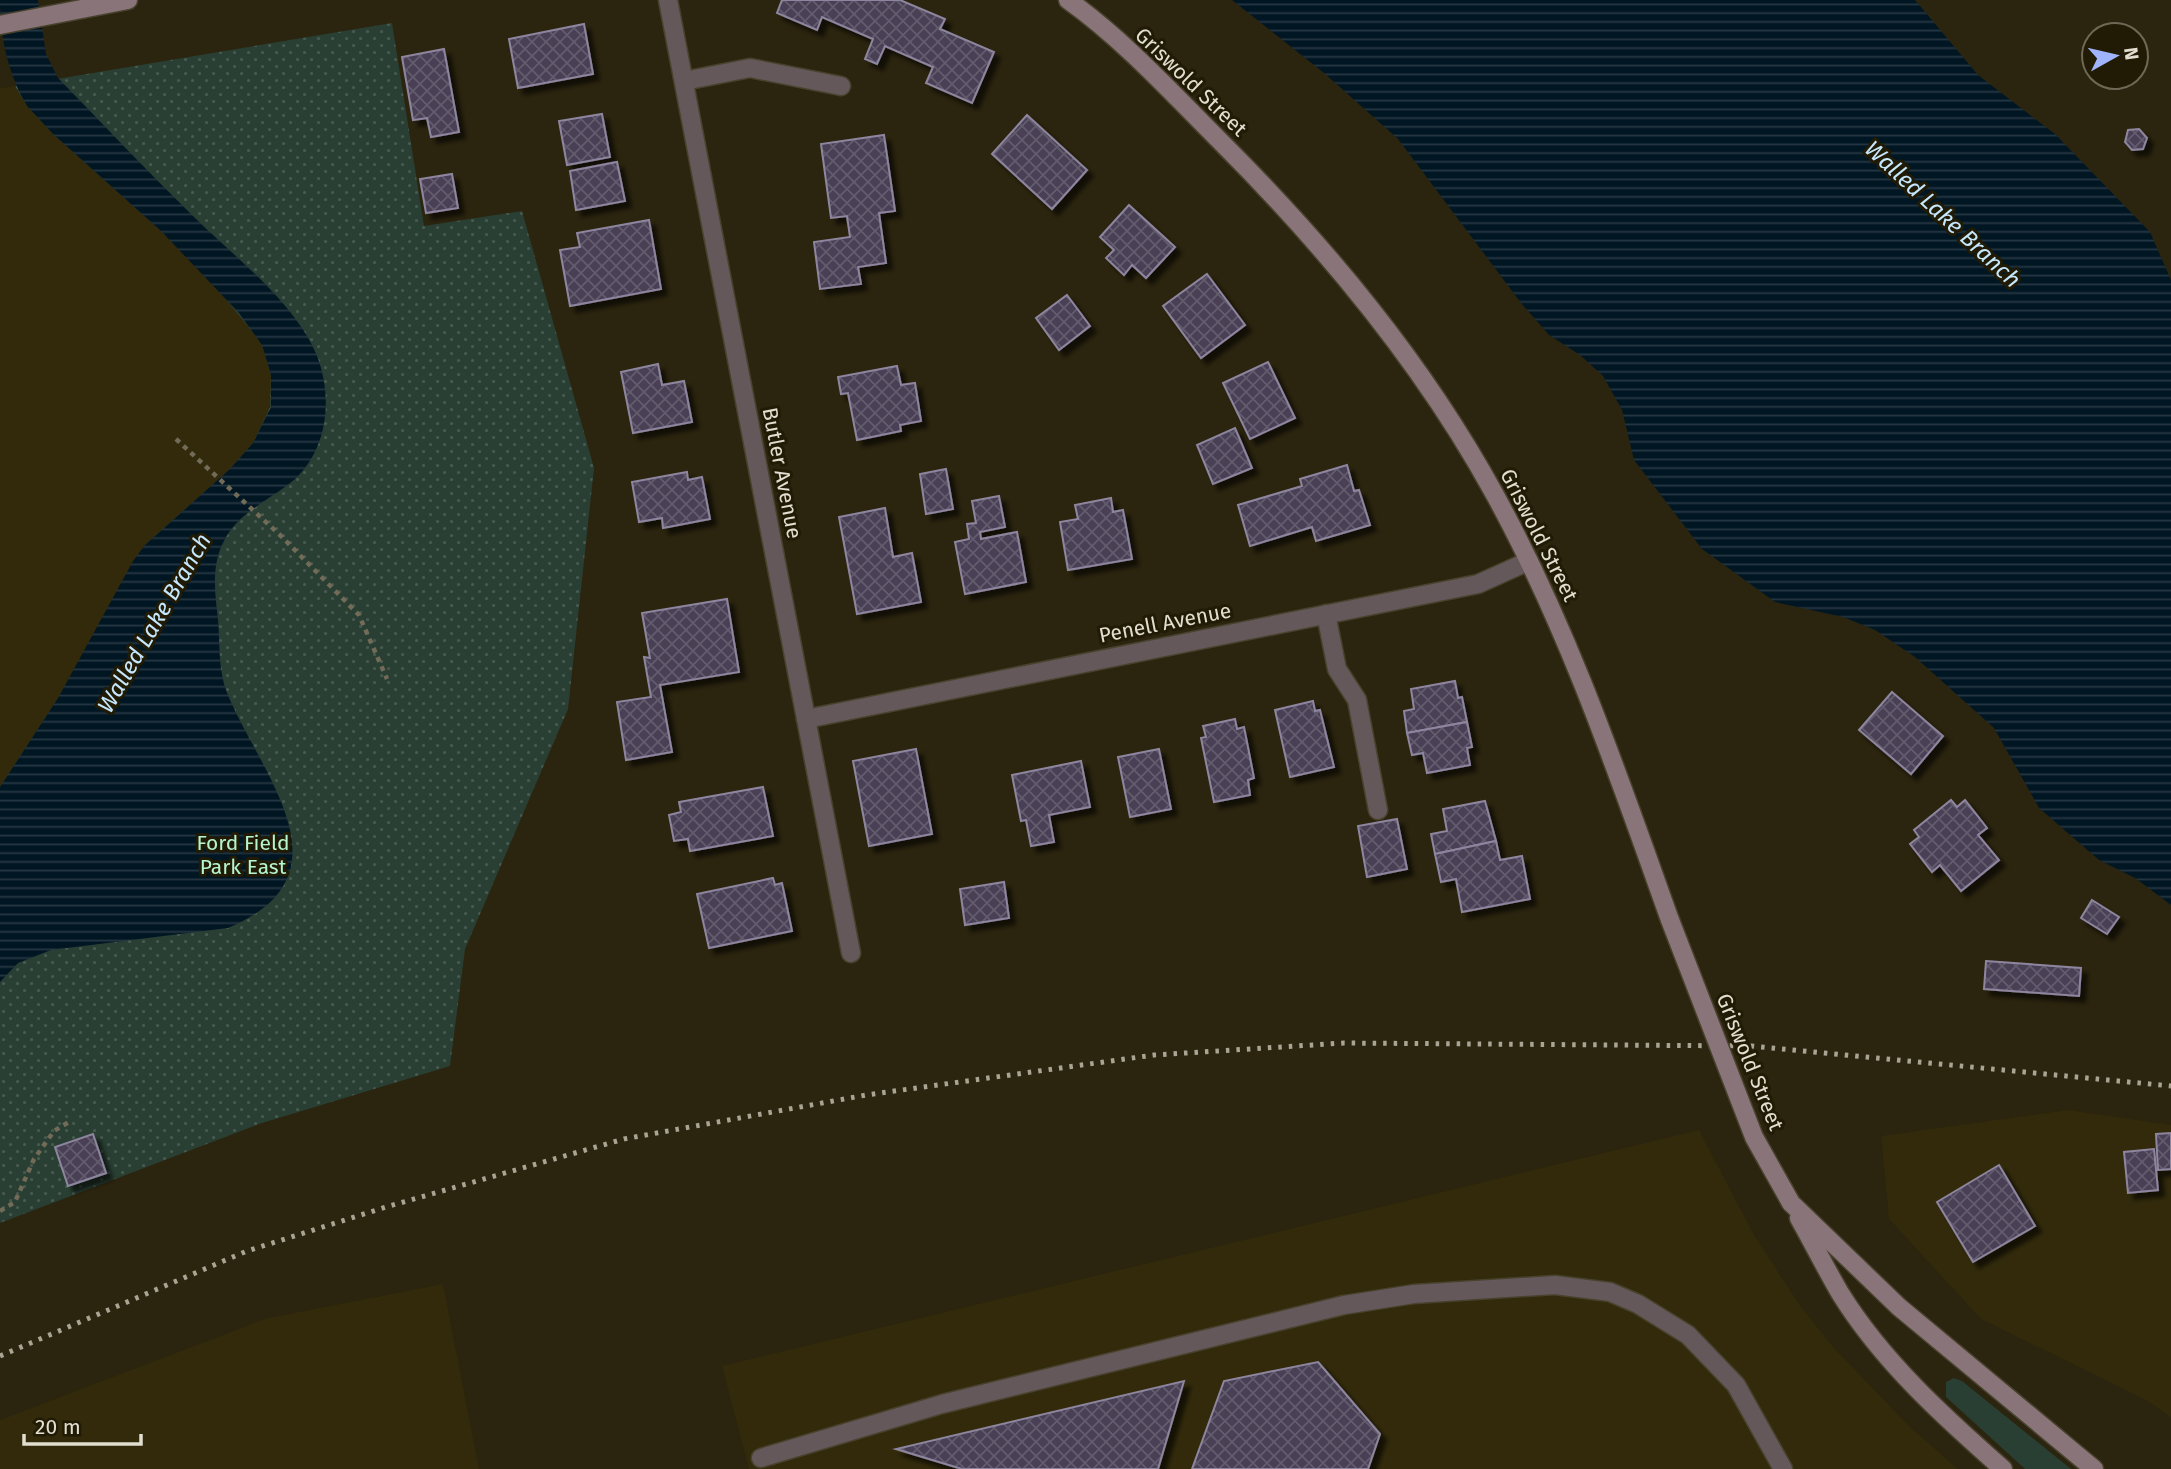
<svg xmlns="http://www.w3.org/2000/svg" width="2171" height="1469" font-family="'Fira Sans',sans-serif">
  <style>
    .built { fill: #322a0b }
    .green { fill: #293f33 }
    .park { fill: url(#park-dots) }
    .water { fill: url(#water-rules) }
    .building { fill: url(#building-cross-hatch); stroke: #8e869f; stroke-width: 2; filter: url(#shadow) }
    .lines { fill: none; stroke-linecap: round; stroke-linejoin: round }
    .lane-casing { stroke: #48422d; stroke-width: 21 }
    .street-casing { stroke: #48422d; stroke-width: 21 }
    .secondary-casing { stroke: #48422d; stroke-width: 21 }
    .path { stroke: #716b58; stroke-width: 4.5; stroke-dasharray: 5 5; stroke-linecap: butt }
    .lane { stroke: #64585b; stroke-width: 18 }
    .street { stroke: #64585b; stroke-width: 18 }
    .secondary { stroke: #887479; stroke-width: 18 }
    .rail { stroke: #a9a594; stroke-width: 5; stroke-dasharray: 3.5 7; stroke-linecap: butt }
    .secondary-bridge-casing { stroke: #48422d; stroke-width: 21; stroke-linecap: butt }
    .secondary-bridge { stroke: #887479; stroke-width: 18 }
    .labels { text-anchor: middle; dominant-baseline: central; stroke-width: 6; stroke-linejoin: round; paint-order: stroke }
    .street-label { font-size: 21px; fill: #e2ded0; stroke: #211b05 }
    .park-label { font-size: 21px; fill: #b5f4d1; stroke: #211b05 }
    .water-label { font-size: 23px; font-style: italic; fill: #c6e8ff; stroke: #211b05 }
  </style>
  <defs>
    <pattern id="park-dots" width="8" height="8" patternUnits="userSpaceOnUse" patternTransform="scale(1.75)"><rect width="8" height="8" fill="#293f33"/><path d="M2 2h.1M6 6h.1" fill="none" stroke="#485a50" stroke-width="1.8" stroke-linecap="round"/></pattern>
    <pattern id="water-rules" width="6" height="5" patternUnits="userSpaceOnUse" patternTransform="scale(1.75)"><rect width="6" height="5" fill="#011623"/><path d="M0 2.5h6" fill="none" stroke="#263742"/></pattern>
    <pattern id="building-cross-hatch" width="8" height="8" patternUnits="userSpaceOnUse" patternTransform="scale(1.75)"><rect width="8" height="8" fill="#484056"/><path d="M0 0l8 8M0 8l8-8" fill="none" stroke="#625b6d"/></pattern>
    <filter id="shadow"><feDropShadow dx="6" dy="6" stdDeviation="2" flood-color="#0009"/></filter>
  </defs>
  <rect width="100%" height="100%" fill="#2b240e"/>
  <g class="built">
    <polygon points="15,86 27,106 53,134 161,231 216,287 262,344 271,375 271,407 253,443 230,469 145,545 58,698 0,787 0,88"/>
    <polygon points="2068,1110 2171,1125 2171,1417 2146,1400 1981,1319 1889,1219 1881,1136"/>
    <polygon points="1699,1130 1754,1235 1801,1307 1834,1348 1910,1427 1958,1469 749,1469 722,1366"/>
    <polygon points="443,1284 479,1469 0,1469 0,1420 268,1318"/>
  </g>
  <polygon class="green" points="1954,1378 1962,1381 2071,1469 2025,1469 1946,1397 1946,1382"/>
  <polygon class="park" points="392,23 424,226 522,211 594,468 568,709 465,949 450,1066 262,1123 0,1223 0,787 58,698 145,545 230,469 253,443 270,407 271,375 262,344 216,287 161,231 53,134 27,106 15,86"/>
  <g class="water">
    <path d="M 0,0 L 38,0 L 46,54 L 58,78 C 102,123 146,170 191,214 C 231,254 296,303 317,356 C 333,397 328,448 295,479 C 271,500 239,511 224,541 C 211,565 215,594 218,619 C 220,643 218,670 227,693 C 261,775 355,875 228,928 L 51,950 L 18,963 L 0,982 L 0,787 L 58,698 L 133,561 L 145,545 L 230,469 L 253,443 L 271,407 L 271,375 L 262,345 L 239,313 L 161,231 L 53,134 L 27,106 C 8,73 0,38 0,0 Z"/>
    <polygon points="1232,0 1915,0 1978,75 2055,134 2150,232 2171,280 2171,905 2135,878 2099,860 2039,808 1994,728 1915,657 1875,630 1843,617 1775,602 1702,549 1634,460 1622,410 1603,376 1580,355 1549,335 1521,303 1398,139 1324,73"/>
  </g>
  <g class="building">
    <polygon points="782,0 900,0 945,19 940,29 994,52 972,103 926,83 933,67 885,46 877,64 865,59 873,39 822,17 817,30 777,13"/>
    <polygon points="584,24 593,74 518,88 509,39"/>
    <polygon points="444,49 459,132 431,137 427,118 413,120 402,57"/>
    <polygon points="602,114 610,157 567,165 559,121"/>
    <polygon points="1027,115 1087,170 1052,209 992,154"/>
    <polygon points="2139,129 2147,138 2143,149 2132,150 2125,142 2128,130"/>
    <polygon points="884,135 895,211 879,213 886,263 858,267 861,284 820,289 814,242 850,237 847,216 831,218 821,144"/>
    <polygon points="617,162 625,201 576,210 570,171"/>
    <polygon points="452,174 458,208 426,213 420,179"/>
    <polygon points="1129,205 1175,247 1146,278 1132,265 1124,275 1106,258 1114,250 1100,237"/>
    <polygon points="649,220 661,289 570,306 560,250 580,247 577,233"/>
    <polygon points="1207,274 1245,325 1201,358 1163,306"/>
    <polygon points="1067,295 1090,326 1059,350 1036,318"/>
    <polygon points="1268,362 1295,418 1250,439 1223,383"/>
    <polygon points="658,364 662,385 684,381 692,422 633,433 621,372"/>
    <polygon points="897,366 901,385 915,383 921,421 900,425 901,431 857,440 848,393 841,394 838,377"/>
    <polygon points="1235,428 1252,468 1213,484 1197,445"/>
    <polygon points="1347,465 1354,491 1359,490 1370,525 1316,541 1312,527 1250,546 1238,505 1302,486 1300,479"/>
    <polygon points="946,469 953,509 926,514 920,474"/>
    <polygon points="687,472 688,480 702,477 710,519 663,528 662,518 639,522 632,482"/>
    <polygon points="999,496 1005,527 980,532 981,539 1017,532 1026,582 965,594 955,542 969,539 967,524 976,523 972,501"/>
    <polygon points="1111,498 1113,512 1123,510 1132,559 1068,570 1060,522 1078,519 1075,505"/>
    <polygon points="885,508 893,557 912,553 921,602 857,614 839,517"/>
    <polygon points="727,599 739,672 660,685 672,752 626,760 617,702 651,697 644,657 650,658 642,613"/>
    <polygon points="1455,681 1458,698 1462,697 1467,722 1407,733 1404,711 1414,709 1411,689"/>
    <polygon points="1892,692 1943,736 1911,774 1859,730"/>
    <polygon points="1313,701 1315,711 1320,710 1334,767 1290,777 1275,710"/>
    <polygon points="1235,719 1237,729 1244,727 1254,778 1248,780 1250,795 1214,802 1201,738 1206,737 1203,726"/>
    <polygon points="1467,722 1472,747 1467,748 1470,765 1427,773 1423,753 1412,755 1407,733"/>
    <polygon points="916,749 932,834 869,846 853,761"/>
    <polygon points="1159,749 1171,809 1130,817 1118,757"/>
    <polygon points="1081,761 1090,807 1049,815 1054,842 1031,846 1026,820 1021,821 1012,775"/>
    <polygon points="763,787 773,836 690,851 688,839 674,841 669,815 681,812 679,802"/>
    <polygon points="1951,800 1957,807 1965,800 1987,828 1978,835 1999,860 1961,891 1940,865 1932,872 1910,844 1919,837 1914,830"/>
    <polygon points="1485,801 1496,841 1435,854 1431,834 1447,831 1443,809"/>
    <polygon points="1397,819 1407,869 1367,877 1358,826"/>
    <polygon points="1496,841 1500,860 1522,856 1530,899 1462,912 1456,879 1441,882 1435,854"/>
    <polygon points="773,878 775,885 782,883 792,931 709,948 697,894"/>
    <polygon points="1004,882 1009,918 965,925 960,889"/>
    <polygon points="2092,900 2119,917 2107,934 2081,918"/>
    <polygon points="1986,961 2081,968 2079,996 1984,989"/>
    <polygon points="2171,1133 2171,1169 2158,1170 2156,1134"/>
    <polygon points="93,1134 106,1173 68,1186 55,1147"/>
    <polygon points="2154,1149 2158,1190 2128,1193 2124,1152"/>
    <polygon points="1999,1165 2035,1226 1973,1262 1937,1202"/>
    <polygon points="1318,1362 1380,1434 1368,1469 1192,1469 1224,1381"/>
    <polygon points="1184,1381 1158,1469 962,1469 896,1449"/>
  </g>
  <g class="lines">
    <defs>
      <g id="lane">
        <polyline points="684,81 750,68 841,86"/>
        <polyline points="1326,614 1337,669 1357,700 1378,810"/>
        <polyline points="761,1458 942,1404 1344,1305 1414,1294 1555,1285 1610,1292 1638,1304 1688,1335 1736,1385 1783,1469"/>
      </g>
      <g id="street">
        <polyline points="668,0 851,953"/>
        <polyline points="806,719 1478,584 1529,561"/>
      </g>
      <g id="secondary">
        <path d="M 1068,0 C 1124,40 1172,93 1220,141 C 1326,247 1423,363 1495,495 C 1569,630 1618,775 1670,920"/>
        <polyline points="0,25 128,0"/>
        <polyline points="1791,1203 1899,1307 2094,1469"/>
        <path d="M 1799,1218 C 1813,1243 1826,1269 1840,1293 C 1882,1361 1944,1417 2003,1469"/>
      </g>
    </defs>
    <use href="#lane" class="lane-casing"/>
    <use href="#street" class="street-casing"/>
    <use href="#secondary" class="secondary-casing"/>
    <g class="path">
      <polyline points="176,439 281,536 359,615 387,679"/>
      <polyline points="0,1211 15,1202 34,1159 54,1131 69,1122"/>
    </g>
    <use href="#lane" class="lane"/>
    <use href="#street" class="street"/>
    <use href="#secondary" class="secondary"/>
    <polyline class="rail" points="0,1356 247,1251 386,1207 624,1139 866,1095 1154,1055 1344,1043 1751,1046 2171,1086"/>
    <defs>
      <polyline id="secondary-bridge" points="1670,920 1754,1137 1791,1203"/>
    </defs>
    <use href="#secondary-bridge" class="secondary-bridge-casing"/>
    <use href="#secondary-bridge" class="secondary-bridge"/>
  </g>
  <g class="labels">
    <g class="street-label">
      <text transform="translate(1191 82) rotate(44)">Griswold Street</text>
      <text transform="translate(782 473) rotate(79)">Butler Avenue</text>
      <text transform="translate(1539 535) rotate(63)">Griswold Street</text>
      <text transform="translate(1165 623) rotate(-11)">Penell Avenue</text>
      <text transform="translate(1750 1062) rotate(68)">Griswold Street</text>
    </g>
    <g class="park-label">
      <text x="243" y="843">Ford Field<tspan x="243" dy="24">Park East</tspan></text>
    </g>
    <g class="water-label">
      <text transform="translate(1943 214) rotate(43)">Walled Lake Branch</text>
      <text transform="translate(154 623) rotate(-60)">Walled Lake Branch</text>
    </g>
  </g>
  <g transform="translate(2115 56) rotate(82)"><circle r="33" fill="#211b05" stroke="#6e6956" stroke-width="2"/>
  <path d="M0-5L12 26L0 18L-12 26Z" fill="#a0b3fd"/>
  <text y="-10" font-size="19" font-weight="bold" text-anchor="middle" fill="#e2ded0">N</text>
  </g>
  <path d="M24 1434v10h117v-10" fill="none" stroke="#e2ded0" stroke-width="3.5"/>
  <text x="35" y="1434" font-size="21" fill="#e2ded0" stroke="#211b05" stroke-width="5" paint-order="stroke">20 m</text>
</svg>
